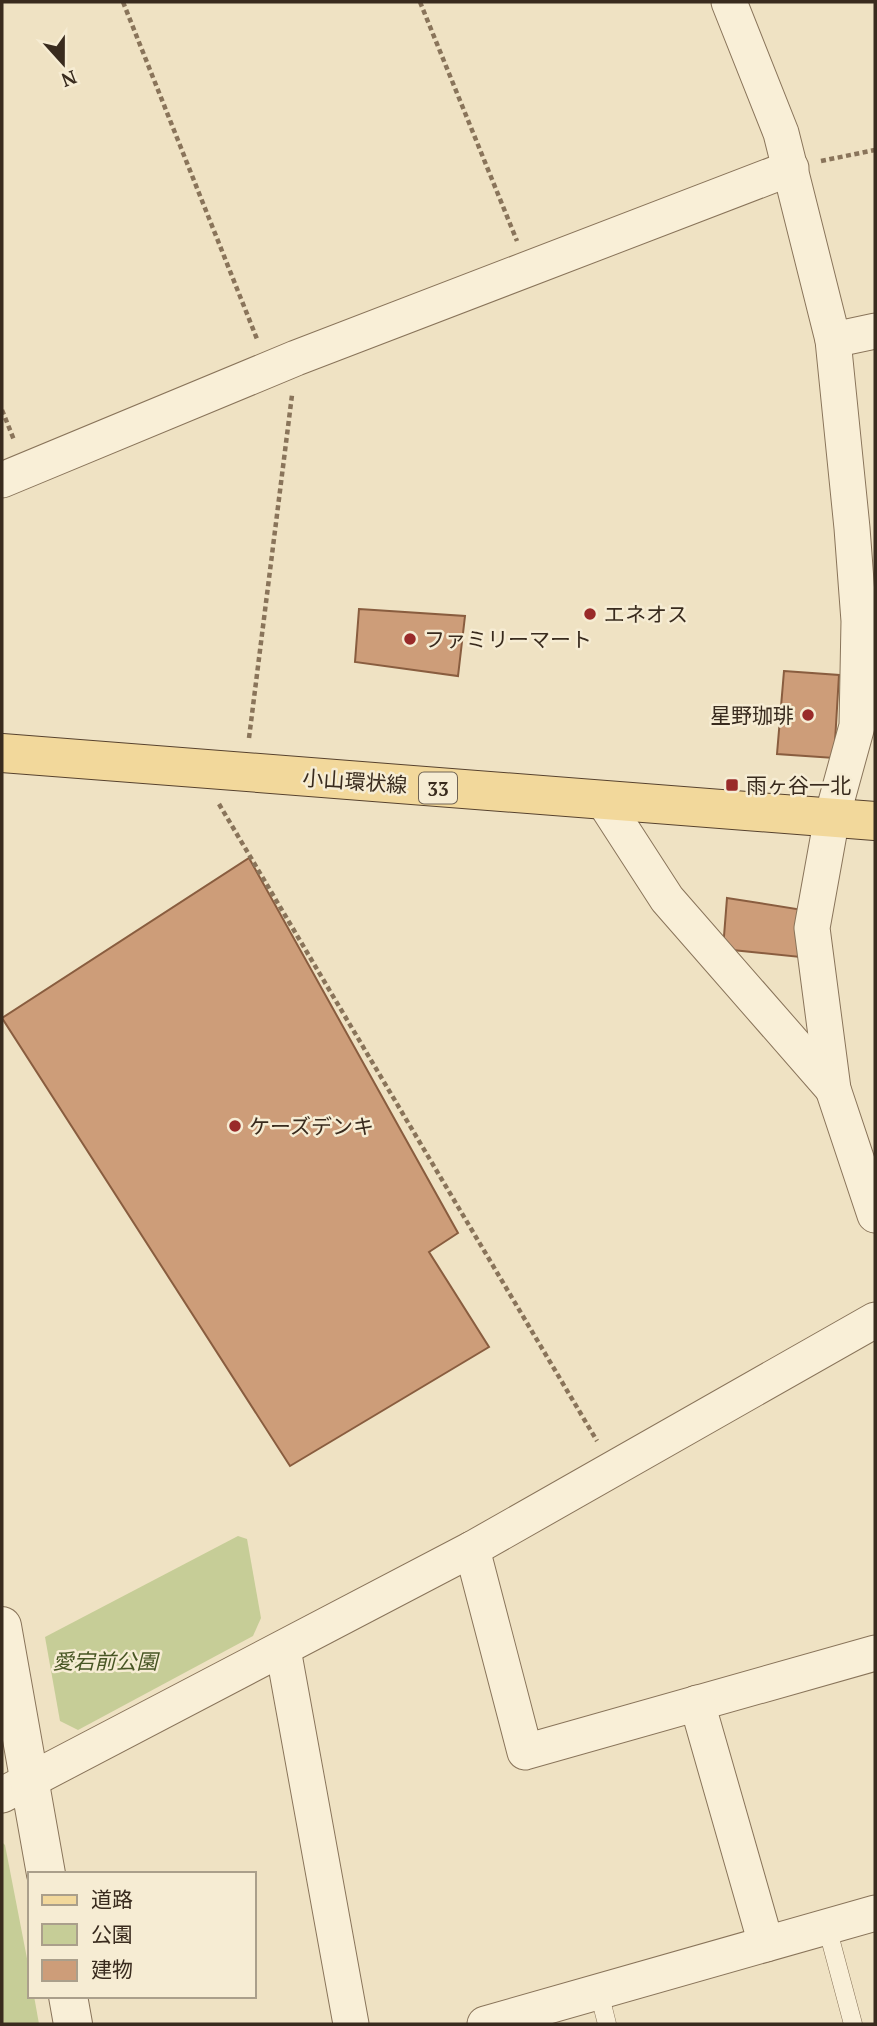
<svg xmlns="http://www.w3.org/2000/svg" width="877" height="2026" font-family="'PT Serif','Noto Sans JP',serif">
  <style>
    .green { fill: #c6cd97 }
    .building { fill: #cd9d79; stroke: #895d3f; stroke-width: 2 }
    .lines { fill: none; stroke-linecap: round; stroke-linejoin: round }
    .service-casing { stroke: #89745a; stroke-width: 19 }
    .minor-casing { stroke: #89745a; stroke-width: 37 }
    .tertiary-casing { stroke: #89745a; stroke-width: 40 }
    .primary-casing { stroke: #57422e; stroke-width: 40 }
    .path { stroke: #89745a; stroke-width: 4.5; stroke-dasharray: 5 3.5; stroke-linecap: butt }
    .service { stroke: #f9efd7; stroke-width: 18 }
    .minor { stroke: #f9efd7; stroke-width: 35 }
    .tertiary { stroke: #f9efd7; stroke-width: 38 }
    .primary { stroke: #f2d89b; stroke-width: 38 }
    .poi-dot { fill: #992a29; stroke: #f6ecd3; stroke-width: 2.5 }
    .labels { text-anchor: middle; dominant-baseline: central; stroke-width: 5; stroke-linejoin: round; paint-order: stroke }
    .shield { fill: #f6ecd3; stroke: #726554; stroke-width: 2 }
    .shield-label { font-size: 19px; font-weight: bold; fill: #392b1e }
    .poi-label { font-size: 21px; fill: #392b1e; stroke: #f6ecd3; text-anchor: start }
    .street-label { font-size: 21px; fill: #392b1e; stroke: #f6ecd3 }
    .park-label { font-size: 21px; font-style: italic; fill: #485624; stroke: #f6ecd3 }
  </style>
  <rect width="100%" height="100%" fill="#efe2c3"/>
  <g class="green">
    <polygon points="238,1536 247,1539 261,1618 253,1636 78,1730 60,1721 45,1637"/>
    <polygon points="2,1842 5,1845 30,1974 30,1996 34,1996 39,2024 2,2024"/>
  </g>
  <g class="building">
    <polygon points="359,609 465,616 458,676 355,662"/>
    <polygon points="784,671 839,675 834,758 777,754"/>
    <polygon points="249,858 458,1233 429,1252 489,1347 290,1466 2,1018"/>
    <polygon points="727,898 803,910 800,957 723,949"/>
  </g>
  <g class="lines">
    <defs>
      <g id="service">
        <polyline points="827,1927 853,2024"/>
        <polyline points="599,1992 607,2024"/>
      </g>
      <g id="minor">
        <polyline points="729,2 781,133 833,340 852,528 859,621 857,726 832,817 812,928 833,1089 875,1215"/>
        <polyline points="833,340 875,331"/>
        <polyline points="2,480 296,358 791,168"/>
        <polyline points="603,800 667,899 833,1089"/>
        <polyline points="472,1549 525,1752 875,1653"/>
        <polyline points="283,1649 351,2024"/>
        <polyline points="697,1703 766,1944"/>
        <polyline points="2,1795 472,1549 875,1320"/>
        <polyline points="485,2024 875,1913"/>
      </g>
      <g id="tertiary">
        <polyline points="2,1626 46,1874"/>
        <polyline points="68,1996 73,2024"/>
      </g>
      <polyline id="primary" points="2,753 875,821"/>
    </defs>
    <use href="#service" class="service-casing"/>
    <use href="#minor" class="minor-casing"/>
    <use href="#tertiary" class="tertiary-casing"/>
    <use href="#primary" class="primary-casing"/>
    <g class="path">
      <polyline points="123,2 257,339"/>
      <polyline points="420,2 517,241"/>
      <polyline points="821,161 875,150"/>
      <polyline points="2,410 14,440"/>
      <polyline points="249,738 292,395"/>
      <polyline points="219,804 597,1441"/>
    </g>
    <use href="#service" class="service"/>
    <use href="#minor" class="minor"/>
    <use href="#tertiary" class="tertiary"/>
    <use href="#primary" class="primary"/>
  </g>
  <g class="poi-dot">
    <circle cx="590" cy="614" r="7"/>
    <circle cx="410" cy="639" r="7"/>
    <circle cx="808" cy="715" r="7"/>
    <rect x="725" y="778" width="14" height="14" rx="3.5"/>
    <circle cx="235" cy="1126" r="7"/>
  </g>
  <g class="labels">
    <rect class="shield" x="419" y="772.5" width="38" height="31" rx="5"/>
    <g class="shield-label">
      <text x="438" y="788">33</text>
    </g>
    <g class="poi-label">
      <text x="604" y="614">エネオス</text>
      <text x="424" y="639">ファミリーマート</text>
      <text x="794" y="715" text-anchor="end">星野珈琲</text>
      <text x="746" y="785">雨ヶ谷一北</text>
      <text x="249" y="1126">ケーズデンキ</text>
    </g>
    <g class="street-label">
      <text transform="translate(355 781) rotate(4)">小山環状線</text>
    </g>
    <g class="park-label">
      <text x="105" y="1661">愛宕前公園</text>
    </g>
  </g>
  <rect width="877" height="2026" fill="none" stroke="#392b1e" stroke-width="7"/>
  <rect x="28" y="1872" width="228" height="126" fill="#f6ecd3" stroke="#aa9f8b" stroke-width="2"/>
  <rect x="42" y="1895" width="35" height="10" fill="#f2d89b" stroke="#aa9f8b" stroke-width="2"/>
  <text x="91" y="1907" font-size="21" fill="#392b1e">道路</text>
  <rect x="42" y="1924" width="35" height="21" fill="#c6cd97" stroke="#aa9f8b" stroke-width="2"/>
  <text x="91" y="1942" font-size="21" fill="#392b1e">公園</text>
  <rect x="42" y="1960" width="35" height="21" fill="#cd9d79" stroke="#aa9f8b" stroke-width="2"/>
  <text x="91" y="1977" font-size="21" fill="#392b1e">建物</text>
  <g transform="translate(63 63) rotate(159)" stroke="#f6ecd3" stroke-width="5" paint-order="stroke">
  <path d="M0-5L12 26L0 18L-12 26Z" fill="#392b1e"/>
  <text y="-10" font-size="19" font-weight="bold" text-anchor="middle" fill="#392b1e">N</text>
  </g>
</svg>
